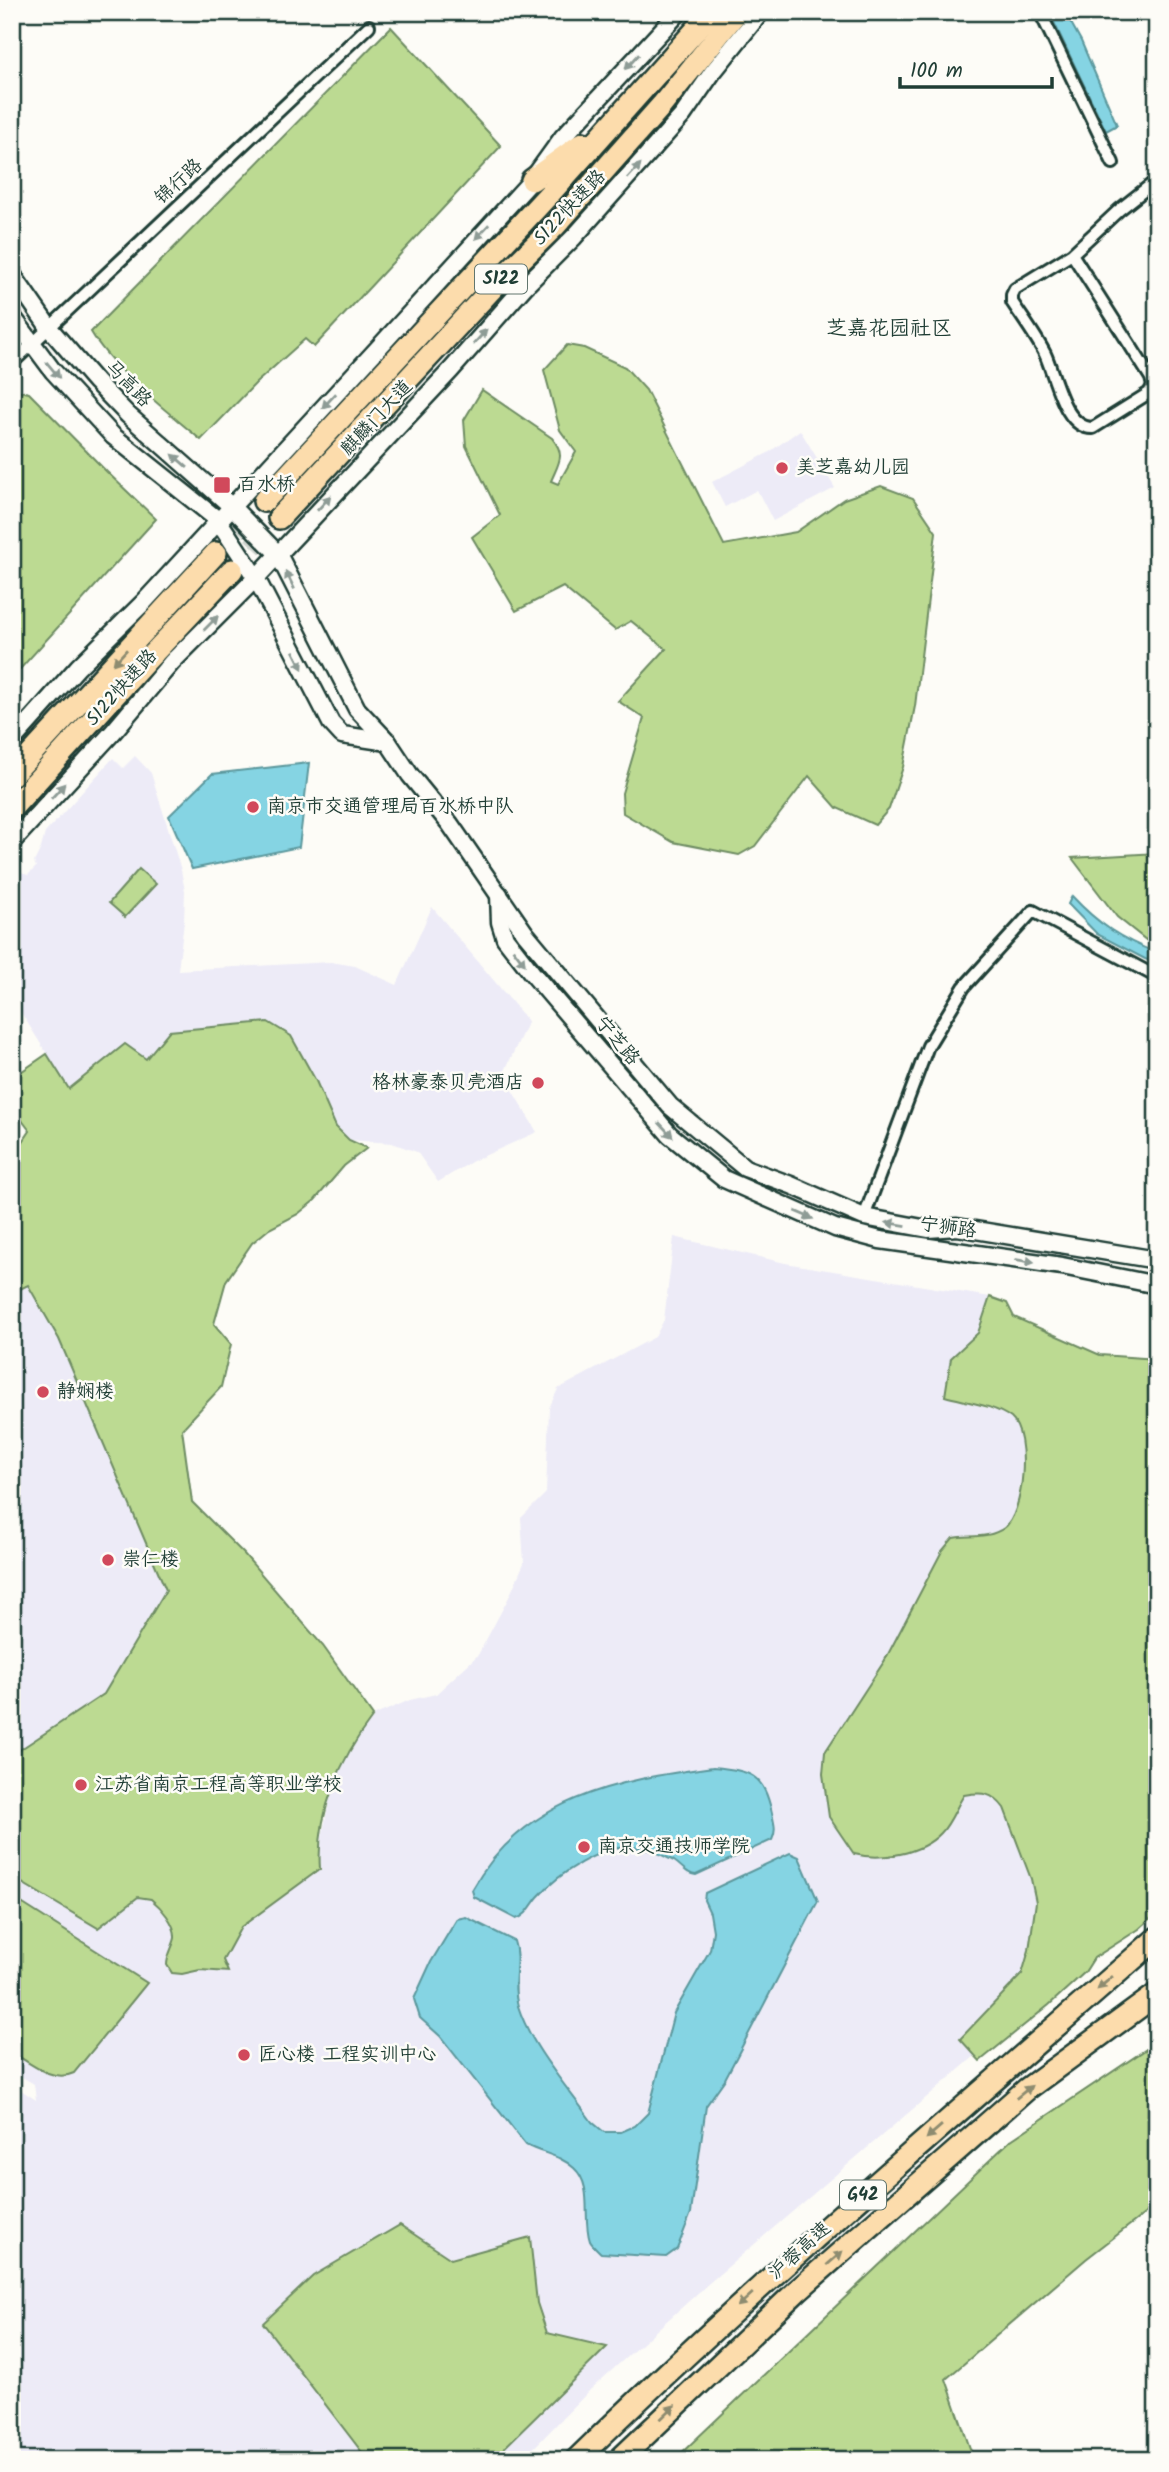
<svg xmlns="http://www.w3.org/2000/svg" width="1169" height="2472" font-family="Kalam,'LXGW WenKai TC',sans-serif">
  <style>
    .built { fill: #edebf7 }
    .green { fill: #bcda92; stroke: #6e8c63; stroke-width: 2 }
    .water { fill: #85d4e3; stroke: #5c989d; stroke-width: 2 }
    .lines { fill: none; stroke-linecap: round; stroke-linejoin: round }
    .highway-tunnel { stroke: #d1d6d0; stroke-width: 21; stroke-dasharray: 21 10; stroke-linecap: butt }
    .street-casing { stroke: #1f3d34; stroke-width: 16 }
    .secondary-casing { stroke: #1f3d34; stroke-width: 21 }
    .highway-casing { stroke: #1f3d34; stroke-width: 26 }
    .street { stroke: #fdfcf7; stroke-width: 10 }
    .secondary { stroke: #fdfcf7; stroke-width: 16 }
    .highway { stroke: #fcdcac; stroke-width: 21 }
    .oneway { fill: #8e9c96 }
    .oneway2 { fill: #8e8c70 }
    .poi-dot { fill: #d1495b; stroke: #fdfcf7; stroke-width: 2.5 }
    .labels { text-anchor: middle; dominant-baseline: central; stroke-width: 5; stroke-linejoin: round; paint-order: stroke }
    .shield { fill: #fdfcf7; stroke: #62766e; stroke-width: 2 }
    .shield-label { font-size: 18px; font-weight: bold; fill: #1f3d34 }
    .street-label { font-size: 19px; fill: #1f3d34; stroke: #fdfcf7 }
    .poi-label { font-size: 19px; fill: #1f3d34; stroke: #fdfcf7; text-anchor: start }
    .neighbourhood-label { font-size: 21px; fill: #1f3d34; stroke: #fdfcf7 }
  </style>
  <rect width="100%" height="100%" fill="#fdfcf7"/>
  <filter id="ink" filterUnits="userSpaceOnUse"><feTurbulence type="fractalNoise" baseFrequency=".0143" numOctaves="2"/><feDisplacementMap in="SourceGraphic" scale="14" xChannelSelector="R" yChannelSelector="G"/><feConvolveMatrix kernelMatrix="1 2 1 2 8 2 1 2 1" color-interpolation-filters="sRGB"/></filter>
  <g filter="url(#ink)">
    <g class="built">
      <polygon points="800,430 835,488 773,521 757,490 725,507 712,482 768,453"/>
      <polygon points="135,756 151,773 181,870 185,891 184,922 178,970 331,962 355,966 397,985 432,907 528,1021 503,1075 537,1132 473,1161 438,1182 417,1152 392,1143 349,1140 335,1127 316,1081 291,1036 146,1059 125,1044 69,1089 12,998 12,878 21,873 28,875 36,867 34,862 41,848 45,833 113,758 123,768"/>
      <polygon points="674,1237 785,1263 990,1297 978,1333 951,1358 945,1396 998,1411 1013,1419 1021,1434 1023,1460 1017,1507 1013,1520 994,1534 965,1536 942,1551 885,1660 825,1752 823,1774 829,1817 881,1857 912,1850 942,1832 963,1795 983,1791 997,1798 1004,1808 1031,1879 1036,1902 1034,1927 1022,1974 960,2039 975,2056 709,2283 591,2389 522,2460 12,2460 12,2084 36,2100 34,2084 12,2071 12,1293 28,1285 59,1339 166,1590 104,1694 320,1869 319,1852 330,1797 341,1764 355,1740 373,1716 410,1700 436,1694 478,1655 509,1597 524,1563 521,1518 546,1493 549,1408 558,1389 655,1337 664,1320"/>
    </g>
    <g class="green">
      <path d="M 391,27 L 501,146 L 314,347 L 305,339 L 256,383 L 201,440 C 166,410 114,371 91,332 Z"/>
      <path d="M 567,345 L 584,348 L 625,367 L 646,390 L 724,545 L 796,532 L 844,499 L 881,486 L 913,498 L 936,532 L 915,706 L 903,767 L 889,809 L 875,825 L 837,808 L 809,776 L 755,846 L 739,855 L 673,842 L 623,813 L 622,793 L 644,718 L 618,701 L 666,649 L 631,621 L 615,630 L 563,587 L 516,611 L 472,537 L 500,515 L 466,446 L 464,420 L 482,390 L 552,438 C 566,455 559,462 551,481 L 558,484 L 576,452 L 560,430 L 544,370 Z"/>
      <polygon points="15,390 29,393 107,472 156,519 12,678 12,392"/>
      <polygon points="1157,853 1157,946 1151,944 1117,917 1072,858"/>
      <polygon points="139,869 156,884 125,917 109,903"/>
      <path d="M 268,1022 L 291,1036 L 316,1081 L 336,1127 L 349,1140 L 367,1148 L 344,1166 L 315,1200 L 298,1214 L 269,1229 L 252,1243 L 226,1281 L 214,1324 L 231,1344 L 221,1387 L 182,1429 L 192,1502 L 244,1554 L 323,1646 L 373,1716 C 340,1759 316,1813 320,1869 L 241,1927 L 223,1960 L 228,1972 L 200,1970 L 182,1974 L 172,1973 L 167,1965 C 167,1955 173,1947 175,1938 C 176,1924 161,1907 151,1899 L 138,1897 L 98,1928 L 12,1877 L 12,1755 L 104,1694 L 166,1590 L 59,1339 L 28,1285 L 12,1293 L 12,1158 L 30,1131 L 12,1107 L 12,1078 L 47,1054 L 69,1089 L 125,1044 L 146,1059 L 169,1031 Z"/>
      <path d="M 990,1297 L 1007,1303 L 1014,1317 L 1100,1355 L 1157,1359 L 1157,1913 L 1139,1929 L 1094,1958 L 1085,1972 L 1049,2005 L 980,2061 L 960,2039 L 1022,1974 L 1029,1950 L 1036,1902 L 1031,1879 L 1004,1808 C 992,1792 982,1792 964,1795 C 956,1807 951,1823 941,1833 C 921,1854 881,1861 854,1854 L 829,1817 L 823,1774 L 825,1752 L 885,1660 L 942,1551 L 953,1538 C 970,1535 989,1539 1004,1528 C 1024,1514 1031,1435 1011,1418 C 994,1405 966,1402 945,1396 L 951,1358 L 978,1333 Z"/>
      <path d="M 12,1897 L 147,1983 L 74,2073 C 52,2083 30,2063 12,2052 Z"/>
      <polygon points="1157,2042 1157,2204 1086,2259 946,2379 974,2460 674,2460 1011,2140"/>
      <polygon points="400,2225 451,2259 530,2237 537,2303 547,2333 607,2347 492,2460 368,2460 263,2323 313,2276"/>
    </g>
    <g class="water">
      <polygon points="1049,12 1065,12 1081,41 1117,125 1106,131"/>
      <polygon points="309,763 299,847 192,869 169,816 212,774"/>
      <path d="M 1072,896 C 1098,924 1121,939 1157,953 L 1157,963 L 1145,959 L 1097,934 L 1068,904 Z"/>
      <path d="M 713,1767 C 751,1771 763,1773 772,1813 C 774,1824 777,1830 772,1840 L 696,1875 C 686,1874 682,1866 674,1861 C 661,1854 647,1848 633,1847 C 601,1845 558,1874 538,1897 C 531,1905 527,1916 516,1919 L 474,1897 L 472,1890 C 523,1798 617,1780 713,1767 Z"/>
      <path d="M 790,1853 L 799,1857 L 818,1901 L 725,2079 L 706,2106 L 691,2213 L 677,2249 L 666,2257 L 601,2253 C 598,2250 592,2245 590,2241 C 582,2218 594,2186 574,2168 C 560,2155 543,2154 526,2145 L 440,2036 L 420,2018 L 414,1999 L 431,1962 L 457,1919 L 466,1917 L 514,1941 C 521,1961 511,1984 518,2006 C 531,2047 567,2087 592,2122 L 604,2132 L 621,2132 L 635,2126 L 648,2113 L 674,2013 L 710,1950 L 713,1931 L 710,1913 L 704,1900 L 705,1893 Z"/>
    </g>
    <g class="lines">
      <g class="highway-tunnel">
        <polyline points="216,553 264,501"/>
        <polyline points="232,570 279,518"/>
      </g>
      <defs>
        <g id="street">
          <polyline points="1040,12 1113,163"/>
          <polyline points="1156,12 1157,13"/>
          <path d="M 1072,254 L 1151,378 L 1153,386 L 1149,393 L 1093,428 C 1064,429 1055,375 1045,354 C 1036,336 1023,319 1012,302 L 1012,295 L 1015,289 L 1072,254 L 1119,210 L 1157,180"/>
          <polyline points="12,363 369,26"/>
          <polyline points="864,1217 928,1046 964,987 1033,911 1157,977"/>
        </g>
        <g id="secondary">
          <polyline points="12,274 50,329 96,382 128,415 231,506 278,554 357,709 388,742 410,775 450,824 525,933 670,1106 745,1168 791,1185 864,1217 928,1229 957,1227 1157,1260"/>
          <polyline points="12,316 53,371 113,436 218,520 256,578 331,723 342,735 388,742"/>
          <polyline points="12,741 78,667 143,603 382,344 532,180 563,137 679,12"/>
          <polyline points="12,842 113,732 172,662 256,578 451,370 525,286 574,237 683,115 712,73 761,12"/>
          <polyline points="499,894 500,922 505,938 532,973 670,1135 724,1179 835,1228 880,1240 1062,1266 1157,1285"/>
        </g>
        <g id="highway">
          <polyline points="532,180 583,143"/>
          <polyline points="264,501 552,191 712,12"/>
          <polyline points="279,518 501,279 555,226 662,105 737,12"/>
          <polyline points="12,775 216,553"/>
          <polyline points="12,808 146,661 232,570"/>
          <path d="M 576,2460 C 763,2278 961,2110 1157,1938"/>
          <polyline points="619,2460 798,2290 1027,2089 1157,1994"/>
        </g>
      </defs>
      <use href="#street" class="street-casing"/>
      <use href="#secondary" class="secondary-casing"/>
      <use href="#highway" class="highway-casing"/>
      <use href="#street" class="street"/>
      <use href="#secondary" class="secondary"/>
      <use href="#highway" class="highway"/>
    </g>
    <defs><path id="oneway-solid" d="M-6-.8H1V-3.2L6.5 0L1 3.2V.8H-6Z" transform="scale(1.75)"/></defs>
    <g class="oneway">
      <use href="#oneway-solid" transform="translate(632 62) rotate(133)"/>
      <use href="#oneway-solid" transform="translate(634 171) rotate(-48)"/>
      <use href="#oneway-solid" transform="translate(482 232) rotate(133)"/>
      <use href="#oneway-solid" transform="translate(480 337) rotate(-48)"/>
      <use href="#oneway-solid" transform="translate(53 370) rotate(50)"/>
      <use href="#oneway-solid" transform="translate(329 401) rotate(133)"/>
      <use href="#oneway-solid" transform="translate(180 461) rotate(-139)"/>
      <use href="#oneway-solid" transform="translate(324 503) rotate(-48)"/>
      <use href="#oneway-solid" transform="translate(290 580) rotate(-116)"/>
      <use href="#oneway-solid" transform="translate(211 623) rotate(-45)"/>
      <use href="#oneway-solid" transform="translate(298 660) rotate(63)"/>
      <use href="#oneway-solid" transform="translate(58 791) rotate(-48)"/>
      <use href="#oneway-solid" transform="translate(519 957) rotate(53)"/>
      <use href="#oneway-solid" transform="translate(666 1130) rotate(47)"/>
      <use href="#oneway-solid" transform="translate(804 1215) rotate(23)"/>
      <use href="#oneway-solid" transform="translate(896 1224) rotate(-171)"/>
      <use href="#oneway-solid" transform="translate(1025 1261) rotate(9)"/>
    </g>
    <g class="oneway2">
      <use href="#oneway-solid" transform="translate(120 657) rotate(132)"/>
      <use href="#oneway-solid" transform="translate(1105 1983) rotate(139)"/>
      <use href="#oneway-solid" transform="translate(1024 2092) rotate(-39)"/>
      <use href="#oneway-solid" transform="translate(934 2132) rotate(139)"/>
      <use href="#oneway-solid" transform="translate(835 2258) rotate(-41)"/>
      <use href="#oneway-solid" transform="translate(745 2300) rotate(138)"/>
      <use href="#oneway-solid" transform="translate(668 2412) rotate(-44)"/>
    </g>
  </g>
  <g class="poi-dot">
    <circle cx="782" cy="468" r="7"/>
    <rect x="213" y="476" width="18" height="18" rx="3.5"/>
    <circle cx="253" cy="807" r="7"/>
    <circle cx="538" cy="1083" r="7"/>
    <circle cx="43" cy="1392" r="7"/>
    <circle cx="108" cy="1560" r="7"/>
    <circle cx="81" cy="1785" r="7"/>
    <circle cx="584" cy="1847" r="7"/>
    <circle cx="244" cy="2055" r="7"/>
  </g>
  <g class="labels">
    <g class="shield">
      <rect x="475" y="264.5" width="52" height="29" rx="5"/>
      <rect x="840" y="2180.5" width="46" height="29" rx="5"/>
    </g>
    <g class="shield-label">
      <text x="501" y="279">S122</text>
      <text x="863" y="2195">G42</text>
    </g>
    <g class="street-label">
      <text transform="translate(179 182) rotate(-43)">锦行路</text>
      <text transform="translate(570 208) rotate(-47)">S122快速路</text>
      <text transform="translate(128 384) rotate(46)">马高路</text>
      <text transform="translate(377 418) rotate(-47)">麒麟门大道</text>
      <text transform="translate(122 688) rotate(-48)">S122快速路</text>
      <text transform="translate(617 1041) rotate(50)">宁芝路</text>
      <text transform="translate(948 1228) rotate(8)">宁狮路</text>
      <text transform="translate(800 2251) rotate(-42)">沪蓉高速</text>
    </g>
    <g class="poi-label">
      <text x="796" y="468">美芝嘉幼儿园</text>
      <text x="238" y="485">百水桥</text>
      <text x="267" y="807">南京市交通管理局百水桥中队</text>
      <text x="524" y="1083" text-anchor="end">格林豪泰贝壳酒店</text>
      <text x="57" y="1392">静娴楼</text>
      <text x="122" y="1560">崇仁楼</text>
      <text x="95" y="1785">江苏省南京工程高等职业学校</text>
      <text x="598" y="1847">南京交通技师学院</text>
      <text x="258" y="2055">匠心楼 工程实训中心</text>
    </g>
    <g class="neighbourhood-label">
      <text x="889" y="329">芝嘉花园社区</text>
    </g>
  </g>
  <rect width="1169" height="2472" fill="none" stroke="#fdfcf7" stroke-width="42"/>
  <rect x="21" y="21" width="1127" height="2430" fill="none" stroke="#1f3d34" stroke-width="2.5" filter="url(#ink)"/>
  <path d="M900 77v10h152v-10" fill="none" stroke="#1f3d34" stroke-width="3.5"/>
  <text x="910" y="77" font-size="21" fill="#1f3d34" stroke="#fdfcf7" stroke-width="5" paint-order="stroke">100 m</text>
</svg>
